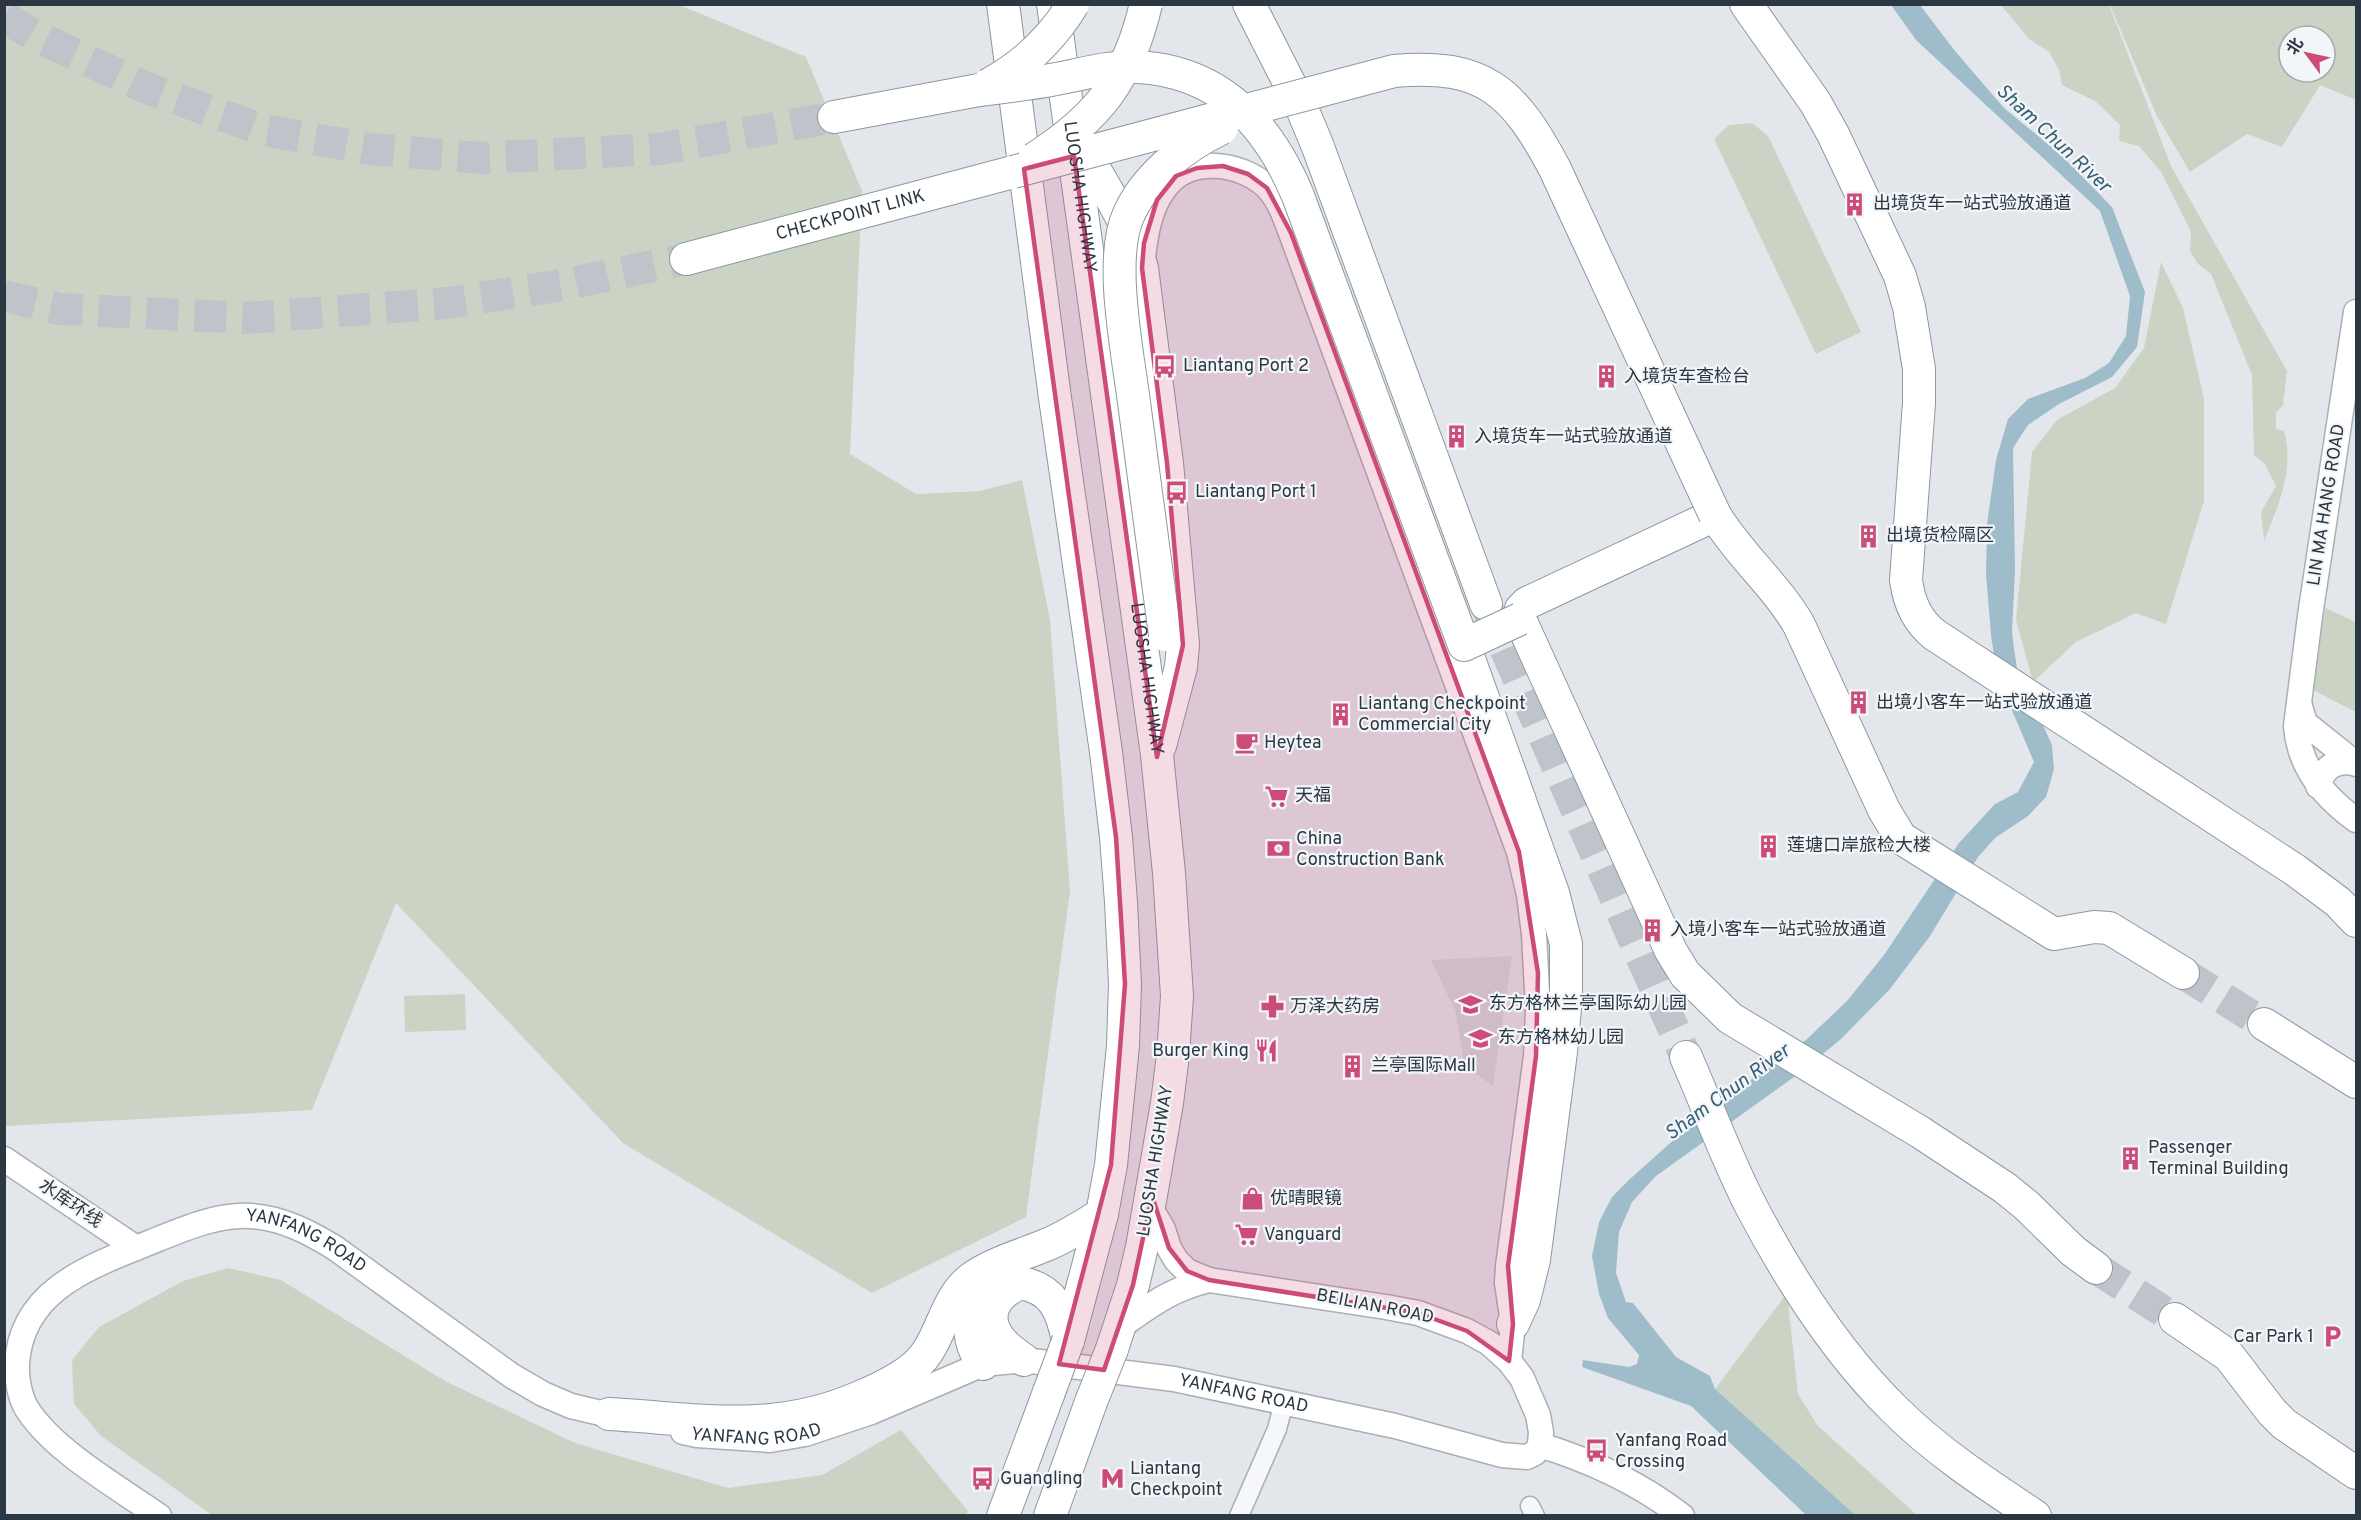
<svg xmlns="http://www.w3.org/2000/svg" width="2361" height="1520" font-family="Overpass,'Noto Sans SC',sans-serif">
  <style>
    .built { fill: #d1d7dd }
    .green { fill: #cbd4c4; fill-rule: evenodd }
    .water { fill: #9fbcca }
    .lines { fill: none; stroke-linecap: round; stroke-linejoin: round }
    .highway-tunnel { stroke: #bec4c9; stroke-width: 32; stroke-dasharray: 32 16; stroke-linecap: butt }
    .street-casing { stroke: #a8afb5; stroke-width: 21 }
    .secondary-casing { stroke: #a8afb5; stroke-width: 27 }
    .highway-casing { stroke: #8b98a1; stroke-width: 34 }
    .street { stroke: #f6f7f9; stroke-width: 18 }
    .secondary { stroke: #fff; stroke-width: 24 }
    .highway { stroke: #fff; stroke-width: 32 }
    .highway-bridge-casing { stroke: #8b98a1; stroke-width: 34; stroke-linecap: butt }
    .highway-bridge { stroke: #fff; stroke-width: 32 }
    .marked { fill: #cc4c77; fill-opacity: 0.2; stroke: #cc4c77; stroke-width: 4.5; stroke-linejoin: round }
    .labels { text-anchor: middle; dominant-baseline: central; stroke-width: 4.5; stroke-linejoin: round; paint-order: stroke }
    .street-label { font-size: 18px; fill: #2b3843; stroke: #f3f6f8 }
    .poi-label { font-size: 18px; fill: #2b3843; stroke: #f3f6f8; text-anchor: start }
    .water-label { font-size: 20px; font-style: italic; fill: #365e76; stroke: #f3f6f8 }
  </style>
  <rect width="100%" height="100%" fill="#e3e7eb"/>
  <polygon class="built" points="1512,956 1493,1086 1465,1066 1455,1010 1431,960"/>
  <g class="green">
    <polygon points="5,5 679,5 806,57 862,191 850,454 916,494 980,491 1022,480 1050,620 1070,891 1026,1217 872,1293 623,1143 396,903 312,1110 5,1126"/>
    <path d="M 2001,5 L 2109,5 L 2171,166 L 2287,371 L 2283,405 L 2276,413 L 2276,429 L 2284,431 C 2295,469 2278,506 2264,541 L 2261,512 L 2276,486 L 2265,464 L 2254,455 L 2252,375 L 2211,274 L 2198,264 L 2190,251 L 2191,232 L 2161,172 L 2139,146 L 2119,141 L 2120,125 L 2095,101 L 2062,85 L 2059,70 L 2049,52 L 2029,39 Z"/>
    <path d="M 2110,5 L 2356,5 L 2356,100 L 2320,85 L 2282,147 L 2247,134 L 2190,172 L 2157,116 ZM 2289,36 L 2325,36 L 2325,72 L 2289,72 Z"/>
    <polygon points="1752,123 1768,136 1861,332 1816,354 1714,139 1729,125"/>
    <polygon points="2161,262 2183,308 2204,399 2204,501 2166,624 2136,613 2076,642 2033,682 2016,620 2032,452 2057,420 2115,388 2144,348"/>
    <polygon points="2325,608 2356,622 2356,712 2313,690"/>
    <polygon points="465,994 466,1030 405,1032 404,996"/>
    <polygon points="228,1268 281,1280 445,1381 575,1443 728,1488 822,1475 901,1430 968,1511 966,1516 212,1515 101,1436 74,1404 72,1360 99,1327 183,1281"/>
    <polygon points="1787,1293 1798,1394 1818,1426 1917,1515 1850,1515 1715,1389"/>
  </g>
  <polygon class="water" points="1891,5 1920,5 1955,51 2004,108 2061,155 2112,207 2145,292 2137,347 2112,377 2059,404 2028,425 2013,448 2015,570 2012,632 2014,649 2017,668 2052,745 2054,769 2046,797 2028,816 1995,838 1978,857 1930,936 1890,989 1841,1039 1801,1072 1656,1176 1632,1202 1619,1232 1616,1273 1626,1302 1633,1303 1676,1357 1710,1376 1715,1389 1855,1515 1806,1515 1691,1406 1582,1367 1583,1360 1629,1367 1637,1364 1639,1355 1608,1318 1599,1294 1592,1256 1599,1222 1612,1197 1630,1179 1697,1119 1807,1039 1847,1001 1884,955 1959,843 1995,804 2018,792 2034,762 1997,675 1991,635 1986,575 1987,524 1996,460 2008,419 2028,399 2085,378 2109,363 2126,336 2130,296 2100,211 1916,40"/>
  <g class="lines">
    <g class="highway-tunnel">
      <polyline points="4,17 32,34 144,87 263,130 370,149 481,158 660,149 834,117"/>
      <polyline points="4,296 60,309 248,318 447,303 563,285 686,259"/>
      <polyline points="1486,605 1686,1057"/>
      <polyline points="2183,973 2264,1024"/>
      <polyline points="2096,1268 2175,1319"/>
    </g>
    <defs>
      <g id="street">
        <polyline points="1530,1506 1535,1516"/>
        <polyline points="1239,1516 1277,1429 1284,1402"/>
      </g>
      <g id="secondary">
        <path d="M 1142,267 C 1145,239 1148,210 1165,188 C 1189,155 1242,162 1268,188 C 1280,201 1285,218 1291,233 L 1519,852 L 1529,895 L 1534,934 L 1538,1010 L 1536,1056 L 1508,1266 L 1507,1283 L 1513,1324 L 1509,1361"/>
        <path d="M 2356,312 L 2310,616 L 2296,726 C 2299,767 2324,797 2356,820"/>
        <polyline points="2299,703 2305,723 2356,764"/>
        <path d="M 2318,786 C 2324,766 2336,760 2355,763"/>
        <polyline points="4,1159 136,1248"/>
        <path d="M 1121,1326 C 1154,1303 1170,1290 1209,1280"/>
        <path id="s1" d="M 683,1432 L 697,1435 L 770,1440 L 805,1434 L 871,1412 L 983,1364 L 1024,1360 L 1174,1379 L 1395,1426 L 1502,1455 L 1527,1457 L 1535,1453 L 1540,1445 L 1541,1432 L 1538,1415 L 1522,1378 L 1509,1361 L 1489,1343 L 1467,1331 L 1418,1313 L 1386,1307 L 1209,1280 L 1187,1271 L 1176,1260 L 1169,1248 L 1163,1229 L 1150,1207"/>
        <path d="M 1540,1445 C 1592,1461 1638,1482 1682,1516"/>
        <path id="s2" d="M 159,1516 C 119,1488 56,1452 29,1412 C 20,1400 16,1378 17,1364 C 21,1289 92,1266 151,1242 C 183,1229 217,1214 251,1216 C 282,1218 309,1232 335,1248 L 512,1376 L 543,1394 L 571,1406 L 626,1419"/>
      </g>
      <g id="highway">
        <polyline points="1003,4 1055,398 1106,752 1116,837 1121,902 1125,984 1123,1046 1111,1165 1102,1214 1068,1341"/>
        <path id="s3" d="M 1053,4 L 1157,755 L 1169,873 L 1177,996 L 1173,1055 L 1167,1103 L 1142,1247 L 1133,1285 L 1112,1349"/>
        <polyline points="1249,4 1301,106 1318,147 1486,604"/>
        <path d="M 1746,4 L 1815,102 L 1833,134 L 1900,276 L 1909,307 L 1919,369 L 1919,403 L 1906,580 C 1909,603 1917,621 1935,635 L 2295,870 L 2338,902 L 2356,921"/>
        <polyline points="834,117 979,90"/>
        <path d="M 1077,139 C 1102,184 1127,218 1142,268 L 1167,463 L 1183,645 L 1181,667 L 1160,746"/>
        <path id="s4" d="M 686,259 L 1013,172"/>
        <polyline points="1464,645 1553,893 1566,944 1566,997 1561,1052 1534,1260 1524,1300 1513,1324"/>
        <polyline points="2264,1024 2356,1082"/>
        <path d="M 1686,1057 C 1708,1107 1727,1160 1752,1208 C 1790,1280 1835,1351 1894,1409 C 1936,1451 1985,1483 2035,1516"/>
        <path d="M 2096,1268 L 2073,1251 L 2026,1205 L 2005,1188 L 1920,1132 L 1730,1018 L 1685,974 L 1671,951 L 1539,661 L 1520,619 L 1521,609 L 1527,603 L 1715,515 C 1739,555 1776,585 1799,625 L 1884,810 L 1901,838 L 2054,934 L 2094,927 L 2109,928 L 2183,973"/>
        <polyline points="2175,1319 2229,1356 2272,1412 2284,1424 2356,1473"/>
        <path d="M 1024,1360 C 1015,1353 1005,1347 999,1338 C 981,1313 998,1292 1021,1283 C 1054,1289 1062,1311 1068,1341"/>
        <path d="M 983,1364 C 960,1333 969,1296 1006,1280"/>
        <path d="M 609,1414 C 699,1419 773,1435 860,1397 C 879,1389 899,1380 915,1366 C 942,1343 943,1299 972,1278 C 993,1263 1022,1255 1046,1245 C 1066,1237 1084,1225 1102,1214"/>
        <polyline points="1003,1516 1049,1392"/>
        <polyline points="1050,1516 1091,1402"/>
      </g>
    </defs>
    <use href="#street" class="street-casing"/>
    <use href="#secondary" class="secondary-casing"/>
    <use href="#highway" class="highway-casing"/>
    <use href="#street" class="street"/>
    <use href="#secondary" class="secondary"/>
    <use href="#highway" class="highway"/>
    <defs>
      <g id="highway-bridge">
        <path d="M 988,85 C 1023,66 1052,39 1073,4"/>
        <path d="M 979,90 C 1005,87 1030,84 1056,79 C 1082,74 1110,66 1137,67 C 1220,71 1268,124 1298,196 L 1464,645 L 1520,619"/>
        <path d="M 1034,159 C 1099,117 1128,80 1146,4"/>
        <path d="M 1013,172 L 1394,71 C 1485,63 1514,92 1555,169 L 1715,515"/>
        <path d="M 1165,635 C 1155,560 1145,485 1135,410 C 1129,359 1108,262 1128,216 C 1145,176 1185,146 1222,128"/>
        <polyline points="1049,1392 1068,1341"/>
        <polyline points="1091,1402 1112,1349"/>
      </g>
    </defs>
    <use href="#highway-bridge" class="highway-bridge-casing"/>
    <use href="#highway-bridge" class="highway-bridge"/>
  </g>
  <path class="marked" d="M 1074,156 L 1157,757 L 1183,645 L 1167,463 L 1142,268 L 1144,243 L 1157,200 L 1176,176 L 1197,168 L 1223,166 L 1248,174 L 1267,188 L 1291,233 L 1519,852 L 1538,973 L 1536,1056 L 1508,1266 L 1513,1324 L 1509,1361 L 1467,1331 L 1418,1313 L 1209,1280 L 1187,1271 L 1169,1248 L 1152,1196 L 1133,1285 L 1104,1370 L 1059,1364 L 1111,1165 L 1125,984 L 1116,837 L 1024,169 Z"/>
  <defs>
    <symbol id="building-bare" viewBox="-9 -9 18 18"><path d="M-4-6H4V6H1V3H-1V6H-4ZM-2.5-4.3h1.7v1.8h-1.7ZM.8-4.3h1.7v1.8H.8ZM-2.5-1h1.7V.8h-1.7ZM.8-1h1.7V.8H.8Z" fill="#cc4c77" stroke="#f3f6f8" stroke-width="2.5" paint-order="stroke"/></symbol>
    <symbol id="bus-bare" viewBox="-9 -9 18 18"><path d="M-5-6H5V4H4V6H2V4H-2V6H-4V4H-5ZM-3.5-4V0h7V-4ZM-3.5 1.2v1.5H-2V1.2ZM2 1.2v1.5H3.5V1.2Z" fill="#cc4c77" stroke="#f3f6f8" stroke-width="2.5" paint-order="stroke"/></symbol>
    <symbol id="cafe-bare" viewBox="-9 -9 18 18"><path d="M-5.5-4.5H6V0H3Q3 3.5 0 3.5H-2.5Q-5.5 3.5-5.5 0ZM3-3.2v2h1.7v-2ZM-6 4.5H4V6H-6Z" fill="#cc4c77" stroke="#f3f6f8" stroke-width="2.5" paint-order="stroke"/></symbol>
    <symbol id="supermarket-bare" viewBox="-9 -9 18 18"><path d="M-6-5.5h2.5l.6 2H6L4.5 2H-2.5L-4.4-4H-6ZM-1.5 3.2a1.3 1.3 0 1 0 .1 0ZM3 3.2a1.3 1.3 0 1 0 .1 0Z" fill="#cc4c77" stroke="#f3f6f8" stroke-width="2.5" paint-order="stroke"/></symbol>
    <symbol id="bank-bare" viewBox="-9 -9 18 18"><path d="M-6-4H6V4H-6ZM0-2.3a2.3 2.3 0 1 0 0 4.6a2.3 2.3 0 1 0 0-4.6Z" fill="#cc4c77" stroke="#f3f6f8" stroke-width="2.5" paint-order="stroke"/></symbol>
    <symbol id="school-bare" viewBox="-9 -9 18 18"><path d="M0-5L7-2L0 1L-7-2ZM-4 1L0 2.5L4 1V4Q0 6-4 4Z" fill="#cc4c77" stroke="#f3f6f8" stroke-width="2.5" paint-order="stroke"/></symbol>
    <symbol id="pharmacy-bare" viewBox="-9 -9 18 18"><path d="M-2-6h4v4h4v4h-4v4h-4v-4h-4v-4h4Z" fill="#cc4c77" stroke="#f3f6f8" stroke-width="2.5" paint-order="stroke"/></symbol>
    <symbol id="restaurant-bare" viewBox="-9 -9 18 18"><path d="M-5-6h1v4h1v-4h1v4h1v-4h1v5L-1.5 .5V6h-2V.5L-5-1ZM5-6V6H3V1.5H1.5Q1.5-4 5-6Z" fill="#cc4c77" stroke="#f3f6f8" stroke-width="2.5" paint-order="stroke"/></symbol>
    <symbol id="shop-bare" viewBox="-9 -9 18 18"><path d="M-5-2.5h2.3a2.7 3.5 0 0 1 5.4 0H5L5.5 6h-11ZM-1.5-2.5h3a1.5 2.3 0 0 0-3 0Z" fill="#cc4c77" stroke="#f3f6f8" stroke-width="2.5" paint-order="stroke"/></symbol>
    <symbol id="parking-bare" viewBox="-9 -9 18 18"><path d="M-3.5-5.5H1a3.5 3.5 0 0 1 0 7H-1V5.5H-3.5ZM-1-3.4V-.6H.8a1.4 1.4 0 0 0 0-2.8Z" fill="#cc4c77" stroke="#f3f6f8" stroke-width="2.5" paint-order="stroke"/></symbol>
    <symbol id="metro-bare" viewBox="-9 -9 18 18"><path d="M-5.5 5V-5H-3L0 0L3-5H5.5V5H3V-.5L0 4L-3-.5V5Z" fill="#cc4c77" stroke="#f3f6f8" stroke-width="2.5" paint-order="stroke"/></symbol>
  </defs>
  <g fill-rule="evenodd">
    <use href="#building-bare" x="1838" y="188" width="33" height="33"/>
    <use href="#bus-bare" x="1148" y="350" width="33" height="33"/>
    <use href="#building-bare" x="1590" y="360" width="33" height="33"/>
    <use href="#building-bare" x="1440" y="420" width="33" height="33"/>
    <use href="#bus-bare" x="1160" y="476" width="33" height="33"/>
    <use href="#building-bare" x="1852" y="520" width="33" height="33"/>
    <use href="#building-bare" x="1842" y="686" width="33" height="33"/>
    <use href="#building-bare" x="1324" y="698" width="33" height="33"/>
    <use href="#cafe-bare" x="1230" y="726" width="33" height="33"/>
    <use href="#supermarket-bare" x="1260" y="780" width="33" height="33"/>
    <use href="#building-bare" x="1752" y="830" width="33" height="33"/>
    <use href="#bank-bare" x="1262" y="832" width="33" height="33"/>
    <use href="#building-bare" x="1636" y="914" width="33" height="33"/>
    <use href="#school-bare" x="1454" y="988" width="33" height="33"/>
    <use href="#pharmacy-bare" x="1256" y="990" width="33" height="33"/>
    <use href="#school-bare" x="1464" y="1022" width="33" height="33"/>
    <use href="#restaurant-bare" x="1250" y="1034" width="33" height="33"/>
    <use href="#building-bare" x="1336" y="1050" width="33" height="33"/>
    <use href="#building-bare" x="2114" y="1142" width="33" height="33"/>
    <use href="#shop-bare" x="1236" y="1182" width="33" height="33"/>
    <use href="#supermarket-bare" x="1230" y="1218" width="33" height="33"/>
    <use href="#parking-bare" x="2316" y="1320" width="33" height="33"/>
    <use href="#bus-bare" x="1580" y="1434" width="33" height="33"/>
    <use href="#bus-bare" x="966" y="1462" width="33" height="33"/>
    <use href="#metro-bare" x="1096" y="1462" width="33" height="33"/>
  </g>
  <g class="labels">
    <g class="street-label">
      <text stroke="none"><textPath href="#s3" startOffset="195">LUOSHA HIGHWAY</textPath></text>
      <text stroke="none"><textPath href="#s4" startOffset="170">CHECKPOINT LINK</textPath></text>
      <text transform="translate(2327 505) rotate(-81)">LIN MA HANG ROAD</text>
      <text stroke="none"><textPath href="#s3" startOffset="681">LUOSHA HIGHWAY</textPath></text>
      <text transform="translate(1156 1161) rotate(-81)">LUOSHA HIGHWAY</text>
      <text transform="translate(70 1204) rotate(34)">水库环线</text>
      <text stroke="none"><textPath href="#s2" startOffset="576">YANFANG ROAD</textPath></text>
      <text transform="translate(1375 1307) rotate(11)">BEILIAN ROAD</text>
      <text stroke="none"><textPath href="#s1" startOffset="578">YANFANG ROAD</textPath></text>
      <text stroke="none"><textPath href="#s1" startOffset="74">YANFANG ROAD</textPath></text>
    </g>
    <g class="poi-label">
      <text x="1873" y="204">出境货车一站式验放通道</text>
      <text x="1183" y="366">Liantang Port 2</text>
      <text x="1624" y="377">入境货车查检台</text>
      <text x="1474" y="437">入境货车一站式验放通道</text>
      <text x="1195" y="492">Liantang Port 1</text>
      <text x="1886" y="536">出境货检隔区</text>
      <text x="1876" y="703">出境小客车一站式验放通道</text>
      <text x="1358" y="704">Liantang Checkpoint<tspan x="1358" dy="21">Commercial City</tspan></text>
      <text x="1264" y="743">Heytea</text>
      <text x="1295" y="796">天福</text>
      <text x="1296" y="839">China<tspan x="1296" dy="21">Construction Bank</tspan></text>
      <text x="1787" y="846">莲塘口岸旅检大楼</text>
      <text x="1670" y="930">入境小客车一站式验放通道</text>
      <text x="1489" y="1004">东方格林兰亭国际幼儿园</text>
      <text x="1290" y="1007">万泽大药房</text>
      <text x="1498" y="1038">东方格林幼儿园</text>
      <text x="1249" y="1051" text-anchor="end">Burger King</text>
      <text x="1371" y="1066">兰亭国际Mall</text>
      <text x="2148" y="1148">Passenger<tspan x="2148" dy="21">Terminal Building</tspan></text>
      <text x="1270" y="1199">优晴眼镜</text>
      <text x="1264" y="1235">Vanguard</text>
      <text x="2314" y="1337" text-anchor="end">Car Park 1</text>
      <text x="1615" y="1441">Yanfang Road<tspan x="1615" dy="21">Crossing</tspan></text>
      <text x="1130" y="1469">Liantang<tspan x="1130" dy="21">Checkpoint</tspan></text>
      <text x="1000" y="1479">Guangling</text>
    </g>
    <g class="water-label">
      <text transform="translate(2053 139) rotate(43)">Sham Chun River</text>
      <text transform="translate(1728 1093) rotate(-36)">Sham Chun River</text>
    </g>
  </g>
  <rect width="2361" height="1520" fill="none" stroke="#2b3843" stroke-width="12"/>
  <g transform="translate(2307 54) rotate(303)"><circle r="28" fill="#f3f6f8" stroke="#a3aab0" stroke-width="1.5"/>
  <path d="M0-4.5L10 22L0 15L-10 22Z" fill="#cc4c77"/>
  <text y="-9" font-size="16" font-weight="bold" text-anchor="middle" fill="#2b3843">北</text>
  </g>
</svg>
